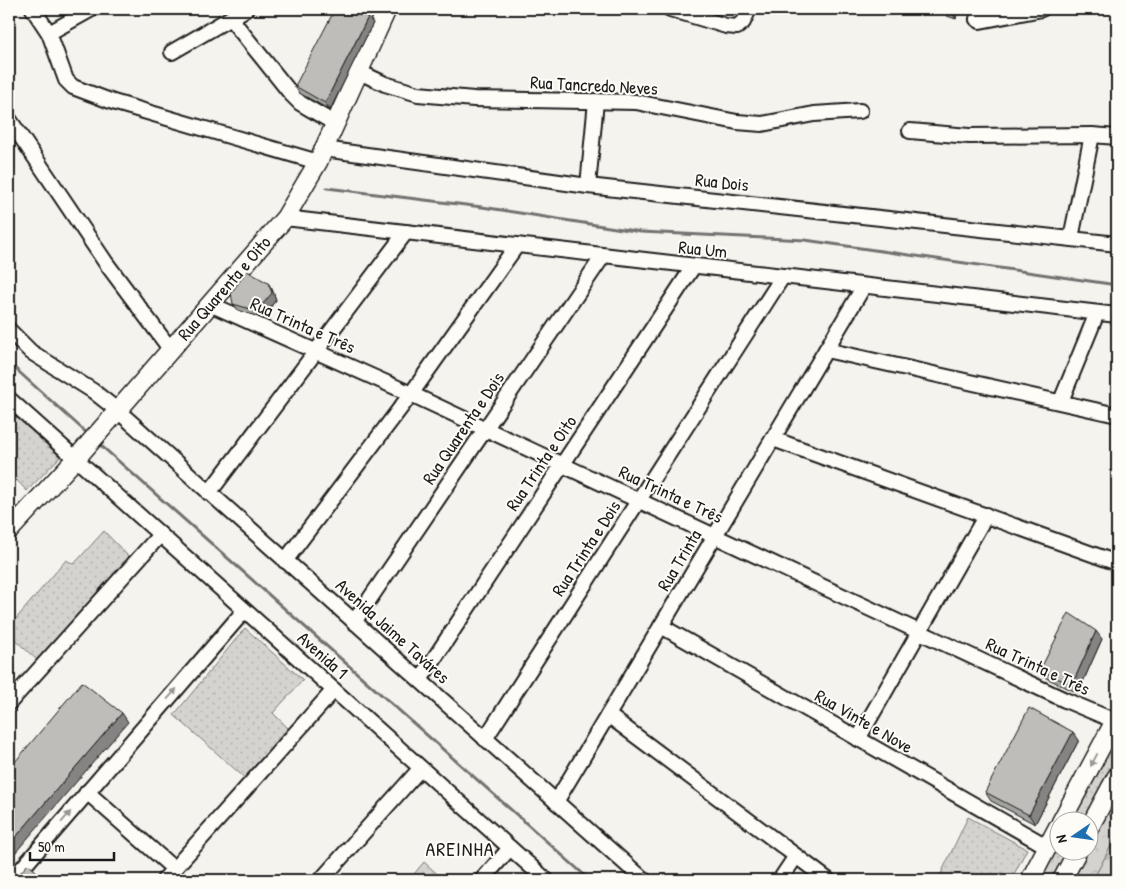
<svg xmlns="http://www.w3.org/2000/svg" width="1126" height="889" font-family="'Patrick Hand',sans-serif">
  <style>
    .grass { fill: url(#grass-dots); stroke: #787876 }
    .forest { fill: url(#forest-firs); stroke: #787876 }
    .park { fill: url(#park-crowns); stroke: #787876 }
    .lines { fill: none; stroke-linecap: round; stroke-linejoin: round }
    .stream { stroke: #72716f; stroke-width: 3 }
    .minor-casing { stroke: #1c1c1c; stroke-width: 18 }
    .major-casing { stroke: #1c1c1c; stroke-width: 21 }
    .minor { stroke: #fdfcf7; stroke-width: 14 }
    .major { stroke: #fdfcf7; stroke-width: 18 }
    .wall { fill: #a3a3a0; stroke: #1c1c1c }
    .shaded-wall { fill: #858482; stroke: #1c1c1c }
    .building { fill: #bebdba; stroke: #1c1c1c }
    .oneway { fill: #989794 }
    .labels { text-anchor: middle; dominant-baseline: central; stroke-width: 4; stroke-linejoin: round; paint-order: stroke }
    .street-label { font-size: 18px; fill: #1c1c1c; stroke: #fdfcf7 }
    .quarter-label { font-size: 20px; letter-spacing: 1px; fill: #1c1c1c; stroke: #fdfcf7 }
  </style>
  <defs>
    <pattern id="grass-dots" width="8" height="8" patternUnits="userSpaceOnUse" patternTransform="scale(1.25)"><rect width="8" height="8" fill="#d4d3cf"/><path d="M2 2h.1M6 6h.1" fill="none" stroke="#b5b5b1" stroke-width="1.8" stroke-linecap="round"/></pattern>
    <pattern id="forest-firs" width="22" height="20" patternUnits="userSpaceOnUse" patternTransform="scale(1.25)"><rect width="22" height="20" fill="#d4d3cf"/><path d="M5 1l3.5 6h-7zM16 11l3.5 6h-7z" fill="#b5b5b1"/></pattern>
    <pattern id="park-crowns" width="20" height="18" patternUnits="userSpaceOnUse" patternTransform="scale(1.25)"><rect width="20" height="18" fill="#d4d3cf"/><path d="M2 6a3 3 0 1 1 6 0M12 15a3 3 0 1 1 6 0" fill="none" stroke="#b5b5b1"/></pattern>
  </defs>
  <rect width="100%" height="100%" fill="#f4f3ee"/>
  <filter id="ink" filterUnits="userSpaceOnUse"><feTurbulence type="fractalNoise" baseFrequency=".02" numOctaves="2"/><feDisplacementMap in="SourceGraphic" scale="10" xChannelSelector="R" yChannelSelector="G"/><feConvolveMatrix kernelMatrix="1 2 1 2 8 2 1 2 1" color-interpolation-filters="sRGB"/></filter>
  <g filter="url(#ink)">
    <g class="grass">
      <polygon points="9,410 60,457 27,491 9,472"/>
      <polygon points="104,531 130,558 38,661 9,634 9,627 66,560 74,564"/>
      <polygon points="245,628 303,680 273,713 289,729 247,780 174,715"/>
      <polygon points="1117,733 1117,755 1082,821 1070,822"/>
      <polygon points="968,817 1027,849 1011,880 938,880"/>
      <polygon points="1058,843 1058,852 1066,852 1051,880 1039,880"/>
      <polygon points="424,862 444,880 409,880"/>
    </g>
    <polygon class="forest" points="1117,834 1117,880 1093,880"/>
    <polygon class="park" points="1117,794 1117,834 1093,880 1073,880"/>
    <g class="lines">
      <g class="stream">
        <polyline points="327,188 482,207 641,232 805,240 1117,285"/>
        <polyline points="9,363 89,435"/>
        <polyline points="97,442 590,880"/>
      </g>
      <defs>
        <g id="minor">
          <polyline points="33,9 49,33 66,80 73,87 113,102 318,162"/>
          <polyline points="670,9 726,26 737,27 743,22 749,9"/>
          <polyline points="980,9 977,19 980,21 1042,9"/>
          <polyline points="231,19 292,95 300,103 334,123"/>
          <polyline points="49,33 92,9"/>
          <polyline points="172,52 246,9"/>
          <polyline points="357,71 385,84 418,94 474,99 636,102 737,122 762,124 814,114 860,111"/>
          <polyline points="9,119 106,263 171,350"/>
          <polyline points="910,131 969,136 1092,135 1117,137"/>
          <polyline points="324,149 588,186 1117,244"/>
          <polyline points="588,186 596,101"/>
          <polyline points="285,218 1117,315"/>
          <polyline points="1071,238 1092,135"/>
          <polyline points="210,304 411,394 1065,700 1115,721"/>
          <polyline points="9,330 31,352 93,391 117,410 644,880"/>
          <polyline points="826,350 1117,415"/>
          <polyline points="9,399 546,880"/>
          <polyline points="1061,401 1097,313"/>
          <polyline points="773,439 1117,563"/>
          <polyline points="209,493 406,232"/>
          <polyline points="285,561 411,394 517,245"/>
          <polyline points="354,622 603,256"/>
          <polyline points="661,626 1048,847"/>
          <polyline points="420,680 693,267"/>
          <polyline points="9,703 159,536"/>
          <polyline points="608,715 828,880"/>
          <polyline points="485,739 783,276"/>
          <polyline points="858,739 986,515"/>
          <polyline points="87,792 174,869"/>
          <polyline points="556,802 864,286"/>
          <polyline points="12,880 244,611"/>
          <polyline points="164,880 334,690"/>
          <polyline points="321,880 420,769"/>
          <polyline points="482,880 510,848"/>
          <polyline points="780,880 796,856"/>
        </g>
        <g id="major">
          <polyline points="9,531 80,454 285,218 318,162 387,9"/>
          <polyline points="1061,822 1117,717"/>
          <polyline points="1088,830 1117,776"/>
          <polyline points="1030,880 1058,827"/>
          <polyline points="1062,880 1077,852"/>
        </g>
      </defs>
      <use href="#minor" class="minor-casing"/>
      <use href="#major" class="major-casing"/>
      <use href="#minor" class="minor"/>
      <use href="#major" class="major"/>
    </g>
    <g class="wall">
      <polygon points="926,9 935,9 934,12"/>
      <polygon points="937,9 957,9 956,19 947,16 943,11"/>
      <polygon points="368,17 373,23 330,110 299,93 295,86"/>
      <polygon points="268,283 272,289 276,300 262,318 238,310 233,304"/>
      <polygon points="1102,639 1078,693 1046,678 1040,670"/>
      <polygon points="1079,740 1035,824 991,801 985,792"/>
    </g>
    <g class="shaded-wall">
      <polygon points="952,9 957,9 956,19 952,13"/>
      <polygon points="368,17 373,23 330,110 325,103"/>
      <polygon points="268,283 272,289 276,300 262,318 257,311"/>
      <polygon points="1096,631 1102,639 1078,693 1072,685"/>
      <polygon points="122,713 128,722 9,860 9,845"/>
      <polygon points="1073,732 1079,740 1035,824 1029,815"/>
    </g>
    <g class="building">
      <polygon points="335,9 353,9 368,17 325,103 295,86"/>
      <polygon points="943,9 952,9 952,13 943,10"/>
      <polygon points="247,271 268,283 272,293 257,311 233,304 231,293"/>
      <polygon points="1069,613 1096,631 1072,685 1040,670"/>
      <polygon points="82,682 122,713 9,845 9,769"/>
      <polygon points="1029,708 1073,732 1029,815 985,792"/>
      <polygon points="28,864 46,880 14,880"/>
    </g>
    <defs><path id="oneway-solid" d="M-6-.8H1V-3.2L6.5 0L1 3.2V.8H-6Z" transform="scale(1.25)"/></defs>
    <g class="oneway">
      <use href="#oneway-solid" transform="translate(172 694) rotate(-49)"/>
      <use href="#oneway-solid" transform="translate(1094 760) rotate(118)"/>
      <use href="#oneway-solid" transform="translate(66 817) rotate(-49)"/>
    </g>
  </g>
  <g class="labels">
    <g class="street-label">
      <text transform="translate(594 85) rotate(3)">Rua Tancredo Neves</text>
      <text transform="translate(722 182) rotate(6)">Rua Dois</text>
      <text transform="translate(703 249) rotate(6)">Rua Um</text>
      <text transform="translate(224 288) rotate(-49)">Rua Quarenta e Oito</text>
      <text transform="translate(303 325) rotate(24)">Rua Trinta e Três</text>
      <text transform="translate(463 428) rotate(-56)">Rua Quarenta e Dois</text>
      <text transform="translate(541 463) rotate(-56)">Rua Trinta e Oito</text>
      <text transform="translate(671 494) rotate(25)">Rua Trinta e Três</text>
      <text transform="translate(586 548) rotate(-57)">Rua Trinta e Dois</text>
      <text transform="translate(679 560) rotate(-59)">Rua Trinta</text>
      <text transform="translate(393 631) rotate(42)">Avenida Jaime Taváres</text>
      <text transform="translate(323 655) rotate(42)">Avenida 1</text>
      <text transform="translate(1038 666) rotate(25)">Rua Trinta e Três</text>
      <text transform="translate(864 721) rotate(30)">Rua Vinte e Nove</text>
    </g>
    <g class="quarter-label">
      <text x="460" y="848">AREINHA</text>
    </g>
  </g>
  <rect width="1126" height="889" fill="none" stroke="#fdfcf7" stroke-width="30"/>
  <rect x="15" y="15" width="1096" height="859" fill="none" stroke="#1c1c1c" stroke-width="2" filter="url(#ink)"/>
  <g transform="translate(1074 836) rotate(257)"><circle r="24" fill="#fdfcf7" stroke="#a3a29f"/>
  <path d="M0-4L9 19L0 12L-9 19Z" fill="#1f6fb2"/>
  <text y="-8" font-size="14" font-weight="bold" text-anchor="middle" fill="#1c1c1c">N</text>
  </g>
  <path d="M30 852v8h84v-8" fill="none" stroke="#1c1c1c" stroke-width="2.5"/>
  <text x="38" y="852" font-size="15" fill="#1c1c1c" stroke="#fdfcf7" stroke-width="4" paint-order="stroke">50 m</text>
</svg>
